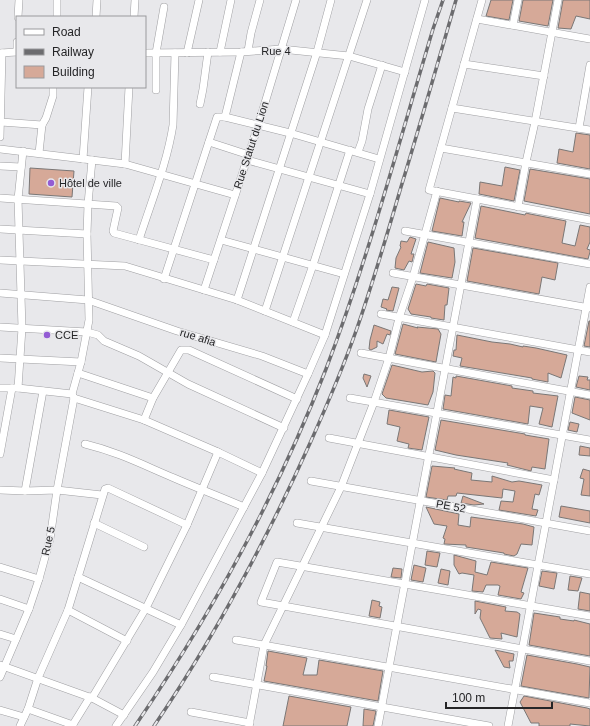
<svg xmlns="http://www.w3.org/2000/svg" width="590" height="726" font-family="Helvetica,sans-serif">
  <style>
    .building { fill: #d6a998; stroke: #7a7776 }
    .lines { fill: none; stroke-linecap: round; stroke-linejoin: round }
    .street-casing { stroke: #9f9fa2; stroke-width: 8 }
    .street { stroke: #fff; stroke-width: 7 }
    .rail-casing { stroke: #6c6c6f; stroke-width: 3.5 }
    .rail { stroke: #e8e8eb; stroke-width: 2; stroke-dasharray: 6; stroke-linecap: butt }
    .poi-dot { fill: #935cd4; stroke: #e8e8eb; stroke-width: 1.5 }
    .labels { text-anchor: middle; dominant-baseline: central; stroke-width: 3; stroke-linejoin: round; paint-order: stroke }
    .street-label { font-size: 11px; fill: #252527; stroke: #e8e8eb }
    .poi-label { font-size: 11px; fill: #252527; stroke: #e8e8eb; text-anchor: start }
  </style>
  <rect width="100%" height="100%" fill="#e8e8eb"/>
  <g class="building">
    <polygon points="491,0 513,0 509,20 486,16"/>
    <polygon points="523,0 553,0 548,26 519,21"/>
    <polygon points="563,0 590,0 590,19 576,16 571,29 558,28"/>
    <polygon points="576,133 590,135 590,169 557,163 559,149 573,152"/>
    <polygon points="505,167 520,170 514,201 479,194 480,182 502,186"/>
    <polygon points="30,168 74,171 72,197 29,194"/>
    <polygon points="530,169 590,179 590,214 524,201"/>
    <polygon points="440,198 459,202 459,201 471,203 462,222 464,222 462,236 432,231"/>
    <polygon points="481,206 525,215 526,213 530,214 566,221 562,243 575,246 580,225 590,227 590,242 587,249 590,250 590,252 588,259 475,238"/>
    <polygon points="410,237 416,239 411,254 414,254 412,262 409,261 404,270 395,268 396,258 401,247 400,246 401,241 407,242"/>
    <polygon points="428,242 454,248 455,262 452,278 420,273"/>
    <polygon points="473,248 558,263 555,280 542,277 539,294 467,281"/>
    <polygon points="416,284 426,286 427,284 449,288 447,305 445,305 444,320 431,318 431,317 411,314 408,309"/>
    <polygon points="392,287 399,288 393,311 386,310 387,309 381,307 383,299 388,300"/>
    <polygon points="589,321 590,321 590,347 584,346"/>
    <polygon points="403,324 418,328 417,327 438,329 441,334 436,362 395,354"/>
    <polygon points="374,325 391,331 390,335 387,334 383,344 377,341 377,347 371,350 369,349 370,340"/>
    <polygon points="457,335 492,342 510,344 523,347 523,346 536,348 567,355 561,378 548,373 548,382 532,379 532,378 460,366 462,358 453,356 454,350 456,350"/>
    <polygon points="392,365 422,372 433,371 435,373 433,392 428,405 386,398 382,394"/>
    <polygon points="364,374 371,376 367,387 363,378"/>
    <polygon points="456,376 512,386 512,388 533,391 533,393 558,396 552,427 539,424 543,408 530,406 528,424 443,409 445,395 451,396 453,377 456,378"/>
    <polygon points="579,376 588,377 587,380 590,380 590,390 576,387"/>
    <polygon points="575,397 590,400 590,420 572,413"/>
    <polygon points="389,410 429,417 422,450 408,448 409,444 397,441 400,427 387,424"/>
    <polygon points="441,420 525,434 525,435 549,439 545,469 532,467 531,471 507,465 508,463 456,455 435,450"/>
    <polygon points="570,422 579,424 577,432 568,430"/>
    <polygon points="580,446 590,448 590,456 579,455"/>
    <polygon points="432,466 455,468 454,469 472,473 471,480 492,482 492,476 512,482 519,481 542,485 539,495 535,494 532,509 538,510 536,516 499,510 501,501 513,502 515,491 503,489 502,498 457,493 456,496 448,496 447,500 426,497"/>
    <polygon points="583,469 590,471 590,496 581,495 584,479 580,478"/>
    <polygon points="463,496 484,504 474,505 461,503"/>
    <polygon points="561,506 590,511 590,523 559,517"/>
    <polygon points="426,507 459,514 458,525 470,527 471,517 523,524 534,527 532,545 521,544 517,554 514,556 504,554 504,553 466,547 466,545 444,544 445,539 443,538 447,526 434,524"/>
    <polygon points="427,551 440,553 437,567 425,565"/>
    <polygon points="454,555 476,561 475,572 487,575 491,562 528,568 521,592 524,593 521,599 498,595 500,586 498,585 486,585 483,592 472,591 474,575 462,573 459,574 454,565"/>
    <polygon points="414,565 426,568 423,582 411,580"/>
    <polygon points="393,568 402,569 401,578 391,577"/>
    <polygon points="441,569 450,571 448,585 438,583"/>
    <polygon points="542,571 557,573 554,589 539,586"/>
    <polygon points="570,576 582,578 578,591 568,590"/>
    <polygon points="580,592 590,594 590,611 578,609"/>
    <polygon points="372,600 380,602 379,606 382,607 380,618 369,616"/>
    <polygon points="475,601 506,607 505,611 517,612 520,614 517,637 501,633 502,639 490,638 480,618 481,610 478,609 475,614"/>
    <polygon points="534,613 560,617 560,619 574,621 574,620 590,624 590,656 529,645"/>
    <polygon points="495,650 514,654 513,661 509,661 510,668 504,667"/>
    <polygon points="268,651 307,658 303,675 317,675 319,660 383,671 378,701 264,681 267,666 266,666"/>
    <polygon points="527,655 577,664 590,667 589,698 521,686"/>
    <polygon points="289,696 351,707 347,726 283,726"/>
    <polygon points="524,696 587,708 590,709 590,726 570,724 570,726 539,726 539,723 531,723 520,702"/>
    <polygon points="364,709 376,711 373,726 363,726"/>
  </g>
  <g class="lines">
    <defs>
      <g id="street">
        <polyline points="482,0 429,190 590,220"/>
        <polyline points="18,17 19,0"/>
        <polyline points="57,17 57,0"/>
        <polyline points="96,17 97,0"/>
        <polyline points="134,17 135,0"/>
        <polyline points="477,19 590,39"/>
        <polyline points="513,25 518,0"/>
        <polyline points="248,51 251,33 260,0"/>
        <polyline points="17,52 17,42"/>
        <polyline points="220,52 231,0"/>
        <polyline points="0,53 17,52"/>
        <polyline points="145,53 241,52 281,49 349,56 405,72"/>
        <polyline points="187,53 199,0"/>
        <polyline points="464,64 544,76"/>
        <polyline points="156,90 156,53 164,7"/>
        <polyline points="200,104 203,89 208,52"/>
        <polyline points="452,108 590,130"/>
        <polyline points="225,117 241,52"/>
        <polyline points="1,122 42,125"/>
        <polyline points="579,128 590,65"/>
        <polyline points="0,137 2,53"/>
        <polyline points="209,142 249,155"/>
        <polyline points="441,148 590,174"/>
        <polyline points="0,149 125,164 235,195"/>
        <polyline points="358,152 362,141 368,109 382,65"/>
        <polyline points="39,153 42,125 46,118 53,96 53,87"/>
        <polyline points="83,159 88,87"/>
        <polyline points="247,160 370,194"/>
        <polyline points="125,164 129,87"/>
        <polyline points="0,166 21,167"/>
        <polyline points="0,198 116,206 118,208 113,231 114,233 214,260"/>
        <polyline points="518,207 526,162 535,122 558,0"/>
        <polyline points="0,229 87,234"/>
        <polyline points="405,231 590,264"/>
        <path d="M 139,240 C 151,202 167,164 173,125 L 175,53"/>
        <polyline points="221,240 344,274"/>
        <polyline points="0,260 125,266 237,300 325,335"/>
        <polyline points="393,273 590,308"/>
        <polyline points="164,279 217,117 225,117 290,133 379,159"/>
        <polyline points="204,290 258,126 296,0"/>
        <polyline points="0,293 88,300 177,331 262,356 308,374"/>
        <polyline points="237,300 317,52 331,0"/>
        <polyline points="265,311 367,0"/>
        <polyline points="381,314 590,352"/>
        <polyline points="293,322 313,265 350,150"/>
        <polyline points="0,327 87,332 98,335 104,341 139,356 188,384 284,428"/>
        <polyline points="361,353 590,395"/>
        <polyline points="0,358 81,362"/>
        <polyline points="78,373 153,398"/>
        <polyline points="0,388 18,388 72,394 74,398 144,420 218,452 262,473"/>
        <polyline points="18,388 22,328 18,199 23,151"/>
        <polyline points="72,394 81,362 89,320 87,234 88,204 92,160"/>
        <polyline points="350,398 590,440"/>
        <polyline points="144,420 153,398 181,350 189,350 297,399"/>
        <polyline points="329,438 554,480"/>
        <path d="M 85,444 C 118,452 143,465 174,478 C 197,488 221,497 244,507"/>
        <polyline points="0,454 12,388"/>
        <polyline points="311,481 590,531"/>
        <polyline points="0,490 25,491 57,490 102,495"/>
        <polyline points="25,491 43,391"/>
        <polyline points="94,523 144,547"/>
        <polyline points="297,523 590,574"/>
        <polyline points="0,567 39,579"/>
        <polyline points="78,577 181,625"/>
        <polyline points="0,599 29,609"/>
        <polyline points="68,610 127,641"/>
        <polyline points="590,616 277,562 261,602 590,661"/>
        <polyline points="0,634 16,639"/>
        <polyline points="236,640 590,703"/>
        <polyline points="0,665 92,698 124,715"/>
        <polyline points="0,677 29,609 39,579 50,539 57,490 74,398"/>
        <polyline points="213,677 489,726"/>
        <polyline points="92,698 146,608 187,525 218,452"/>
        <polyline points="28,709 73,725"/>
        <polyline points="0,710 24,717"/>
        <polyline points="191,712 250,723"/>
        <polyline points="20,726 28,709 38,678 68,610 105,489 108,488 187,525"/>
        <polyline points="72,726 90,697"/>
        <polyline points="116,726 153,672 181,625 262,473 308,374 325,335 370,194 425,0"/>
        <polyline points="249,726 264,645 341,487 374,402 389,358 399,318 413,277 437,191"/>
        <polyline points="378,726 477,199"/>
        <polyline points="508,726 590,287"/>
      </g>
    </defs>
    <use href="#street" class="street-casing"/>
    <use href="#street" class="street"/>
    <defs>
      <g id="rail">
        <path d="M 135,726 C 211,615 277,495 326,369 C 368,259 399,142 433,29 L 443,0"/>
        <path d="M 154,726 C 216,635 266,541 311,441 C 327,405 343,368 356,331 C 373,283 387,235 401,187 C 420,125 438,62 456,0"/>
      </g>
    </defs>
    <use href="#rail" class="rail-casing"/>
    <use href="#rail" class="rail"/>
  </g>
  <g class="poi-dot">
    <circle cx="51" cy="183" r="4"/>
    <circle cx="47" cy="335" r="4"/>
  </g>
  <g class="labels">
    <g class="street-label">
      <text x="276" y="51">Rue 4</text>
      <text transform="translate(251 145) rotate(-72)">Rue Statut du Lion</text>
      <text transform="translate(198 337) rotate(17)">rue afia</text>
      <text transform="translate(451 506) rotate(10)">PE 52</text>
      <text transform="translate(48 541) rotate(-78)">Rue 5</text>
    </g>
    <g class="poi-label">
      <text x="59" y="183">Hôtel de ville</text>
      <text x="55" y="335">CCE</text>
    </g>
  </g>
  <rect x="16" y="16" width="130" height="72" fill="#e8e8eb" stroke="#9a9a9d"/>
  <rect x="24" y="29" width="20" height="6" fill="#ffffff" stroke="#9a9a9d"/>
  <text x="52" y="36" font-size="12" fill="#252527">Road</text>
  <rect x="24" y="49" width="20" height="6" fill="#6c6c6f" stroke="#9a9a9d"/>
  <text x="52" y="56" font-size="12" fill="#252527">Railway</text>
  <rect x="24" y="66" width="20" height="12" fill="#d6a998" stroke="#9a9a9d"/>
  <text x="52" y="76" font-size="12" fill="#252527">Building</text>
  <path d="M446 702v6h106v-6" fill="none" stroke="#252527" stroke-width="2"/>
  <text x="452" y="702" font-size="12" fill="#252527" stroke="#e8e8eb" stroke-width="3" paint-order="stroke">100 m</text>
</svg>
